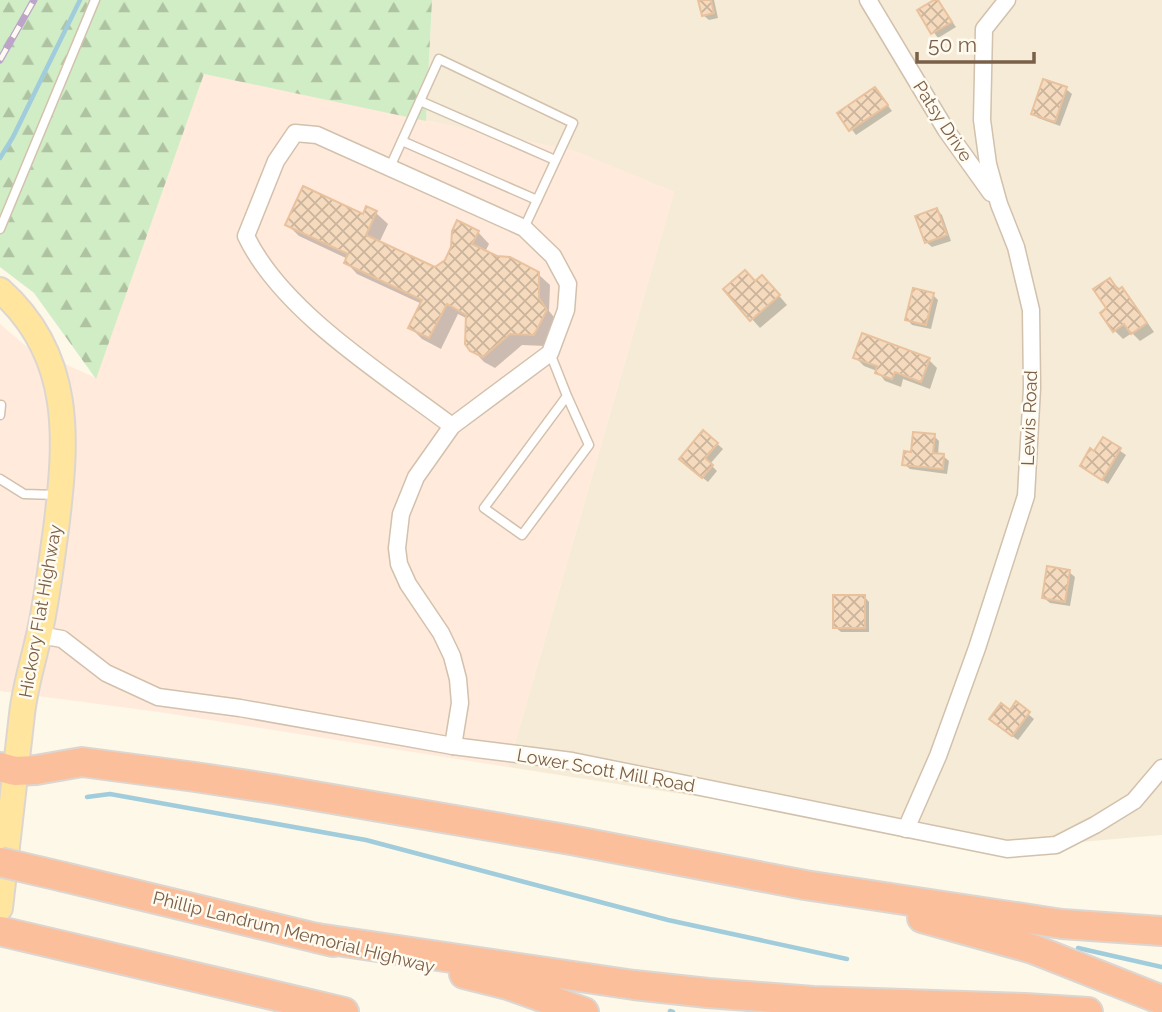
<svg xmlns="http://www.w3.org/2000/svg" width="1162" height="1012" font-family="Raleway,sans-serif">
  <style>
    .residential { fill: #f6ebd6 }
    .commercial { fill: #ffeadc }
    .forest { fill: url(#forest-firs) }
    .shadow { fill: #0003 }
    .lines { fill: none; stroke-linecap: round; stroke-linejoin: round }
    .stream { stroke: #a0ccdc; stroke-width: 4.5 }
    .building { fill: url(#building-cross-hatch); stroke: #e9c29d; stroke-width: 2 }
    .lane-casing { stroke: #d2c1ac; stroke-width: 11 }
    .street-casing { stroke: #d2c1ac; stroke-width: 19 }
    .primary-casing { stroke: #ddd6d0; stroke-width: 28 }
    .highway-casing { stroke: #ddd6d0; stroke-width: 32 }
    .lane { stroke: #fff; stroke-width: 8 }
    .street { stroke: #fff; stroke-width: 16 }
    .primary { stroke: #ffe59e; stroke-width: 24 }
    .highway { stroke: #fbbf9c; stroke-width: 28 }
    .rail-casing { stroke: #bca4ca; stroke-width: 7 }
    .rail { stroke: #fffbf0; stroke-width: 4.5; stroke-dasharray: 13; stroke-linecap: butt }
    .highway-bridge-casing { stroke: #ddd6d0; stroke-width: 32; stroke-linecap: butt }
    .highway-bridge { stroke: #fbbf9c; stroke-width: 28 }
    .labels { text-anchor: middle; dominant-baseline: central; stroke-width: 5; stroke-linejoin: round; paint-order: stroke }
    .street-label { font-size: 18px; fill: #7b6049; stroke: #fffbf0 }
  </style>
  <defs>
    <pattern id="forest-firs" width="22" height="20" patternUnits="userSpaceOnUse" patternTransform="scale(1.75)"><rect width="22" height="20" fill="#d1edc5"/><path d="M5 1l3.5 6h-7zM16 11l3.5 6h-7z" fill="#afc3a2"/></pattern>
    <pattern id="building-cross-hatch" width="8" height="8" patternUnits="userSpaceOnUse" patternTransform="scale(1.75)"><rect width="8" height="8" fill="#f5dabe"/><path d="M0 0l8 8M0 8l8-8" fill="none" stroke="#cbb49c"/></pattern>
  </defs>
  <rect width="100%" height="100%" fill="#fef8e8"/>
  <polygon class="residential" points="432,0 1162,0 1162,835 1045,845 720,800 508,767 674,192 574,151 426,121"/>
  <polygon class="commercial" points="204,74 575,151 674,192 508,767 159,712 0,691 0,324 27,347 96,378"/>
  <polygon class="forest" points="0,0 432,0 426,121 204,74 96,379 34,293 0,267"/>
  <g class="shadow">
    <polygon points="700,0 714,0 718,18 709,20 703,15"/>
    <polygon points="937,0 956,27 938,38 919,11"/>
    <polygon points="1044,81 1066,89 1072,94 1060,126 1038,118 1033,113"/>
    <polygon points="880,95 892,111 856,135 840,114"/>
    <polygon points="367,208 376,213 388,224 379,243 436,269 478,232 489,244 485,252 538,274 550,285 549,311 558,322 546,346 522,345 495,368 484,362 472,349 468,319 458,314 441,349 422,339 410,327 422,304 357,274 346,262 348,259 299,236 287,224 363,216"/>
    <polygon points="937,210 942,215 951,241 932,247 926,242"/>
    <polygon points="1110,280 1130,298 1154,332 1140,341 1132,333 1123,339 1115,331 1109,309"/>
    <polygon points="755,283 770,285 787,305 760,328 752,319"/>
    <polygon points="933,295 938,300 931,329 912,325 907,319"/>
    <polygon points="855,357 929,360 937,368 930,389 903,379 901,387 885,381 877,371 864,366"/>
    <polygon points="704,432 723,449 710,464 717,471 708,482 686,464"/>
    <polygon points="934,436 939,441 938,455 943,456 949,461 947,474 910,469 904,464"/>
    <polygon points="1103,439 1126,455 1108,484 1082,466 1095,453"/>
    <polygon points="1069,572 1075,577 1070,606 1050,603 1044,598"/>
    <polygon points="864,596 869,602 869,632 841,632 835,627"/>
    <polygon points="1016,704 1034,719 1018,740 996,724"/>
  </g>
  <g class="lines">
    <g class="stream">
      <polyline points="0,158 13,137 80,0"/>
      <polyline points="87,797 110,794 366,840 668,920 847,959"/>
      <polyline points="1078,948 1162,967"/>
      <polyline points="670,1011 673,1012"/>
    </g>
  </g>
  <g class="building">
    <polygon points="698,0 711,0 714,13 702,16"/>
    <polygon points="934,0 938,0 952,22 931,34 917,10"/>
    <polygon points="1043,79 1067,87 1055,122 1031,114"/>
    <polygon points="875,87 888,105 849,131 837,113"/>
    <polygon points="303,186 363,214 366,206 377,211 366,235 435,267 445,260 451,247 452,231 457,220 479,231 472,244 497,256 510,257 539,272 539,298 547,310 534,335 510,334 483,357 470,351 465,344 466,315 447,304 429,338 408,328 422,300 344,263 348,254 285,225"/>
    <polygon points="937,208 947,235 925,243 915,216"/>
    <polygon points="745,270 755,281 762,275 780,295 750,321 723,289"/>
    <polygon points="1110,278 1118,290 1122,287 1147,323 1131,334 1124,324 1113,332 1100,313 1106,308 1093,289"/>
    <polygon points="913,288 934,293 926,325 905,320"/>
    <polygon points="862,333 930,358 921,382 895,372 892,379 875,373 877,366 853,358"/>
    <polygon points="703,430 718,443 705,458 713,465 702,478 679,459"/>
    <polygon points="913,432 935,434 933,453 944,454 943,469 902,465 904,451 911,452"/>
    <polygon points="1103,437 1121,448 1102,480 1080,466 1090,448 1094,451"/>
    <polygon points="1047,566 1070,570 1065,602 1042,598"/>
    <rect x="833" y="595" width="32" height="33"/>
    <polygon points="1016,701 1030,712 1012,736 989,719 1001,703 1010,710"/>
  </g>
  <g class="lines">
    <defs>
      <g id="lane">
        <polyline points="420,101 555,160"/>
        <polyline points="402,141 537,200"/>
        <polyline points="390,167 439,59 573,123 524,228"/>
        <polyline points="0,229 95,0"/>
        <polyline points="550,353 567,396 484,508 522,535 589,445 567,396"/>
        <polyline points="0,415 1,405"/>
        <polyline points="0,479 24,494 57,495"/>
      </g>
      <g id="street">
        <polyline points="868,0 946,130 991,193"/>
        <path d="M 452,426 C 386,376 282,312 246,236 L 276,161 L 295,133 L 317,135 L 524,228 L 553,256 L 568,284 L 566,310 L 550,353 L 452,426 L 416,477 L 401,514 L 397,548 L 399,564 L 408,584 L 441,633 L 452,656 L 458,679 L 460,703 L 453,746"/>
        <polyline points="39,635 62,639 106,673 158,697 240,708 453,746 572,761 1007,849 1056,845 1095,825 1134,801 1162,768"/>
        <polyline points="906,829 938,756 977,648 1026,496 1032,388 1031,310 1016,247 999,204 988,164 982,120 984,29 1007,0"/>
      </g>
      <path id="primary" d="M 0,290 C 74,356 67,440 56,529 C 51,564 47,601 39,635 C 33,662 25,687 22,714 L 0,908"/>
      <g id="highway">
        <polyline points="0,767 15,771 36,770 82,762 195,777 274,789 571,840 805,885 1062,924 1162,931"/>
        <polyline points="64,877 333,942"/>
        <polyline points="922,918 1033,949 1162,1000"/>
        <polyline points="0,931 344,1012"/>
        <polyline points="317,938 634,985 708,993 813,1001 1025,1008 1088,1012"/>
        <polyline points="464,974 508,985 584,1012"/>
      </g>
    </defs>
    <use href="#lane" class="lane-casing"/>
    <use href="#street" class="street-casing"/>
    <use href="#primary" class="primary-casing"/>
    <use href="#highway" class="highway-casing"/>
    <use href="#lane" class="lane"/>
    <use href="#street" class="street"/>
    <use href="#primary" class="primary"/>
    <use href="#highway" class="highway"/>
    <defs>
      <polyline id="rail" points="0,60 34,0"/>
    </defs>
    <use href="#rail" class="rail-casing"/>
    <use href="#rail" class="rail"/>
    <defs>
      <polyline id="highway-bridge" points="0,862 64,877"/>
    </defs>
    <use href="#highway-bridge" class="highway-bridge-casing"/>
    <use href="#highway-bridge" class="highway-bridge"/>
  </g>
  <g class="labels">
    <g class="street-label">
      <text transform="translate(943 121) rotate(57)">Patsy Drive</text>
      <text transform="translate(1029 418) rotate(-88)">Lewis Road</text>
      <text transform="translate(40 611) rotate(-80)">Hickory Flat Highway</text>
      <text transform="translate(606 770) rotate(10)">Lower Scott Mill Road</text>
      <text transform="translate(294 932) rotate(14)">Phillip Landrum Memorial Highway</text>
    </g>
  </g>
  <path d="M917 52v10h117v-10" fill="none" stroke="#7b6049" stroke-width="3.5"/>
  <text x="928" y="52" font-size="21" fill="#7b6049" stroke="#fffbf0" stroke-width="5" paint-order="stroke">50 m</text>
</svg>
